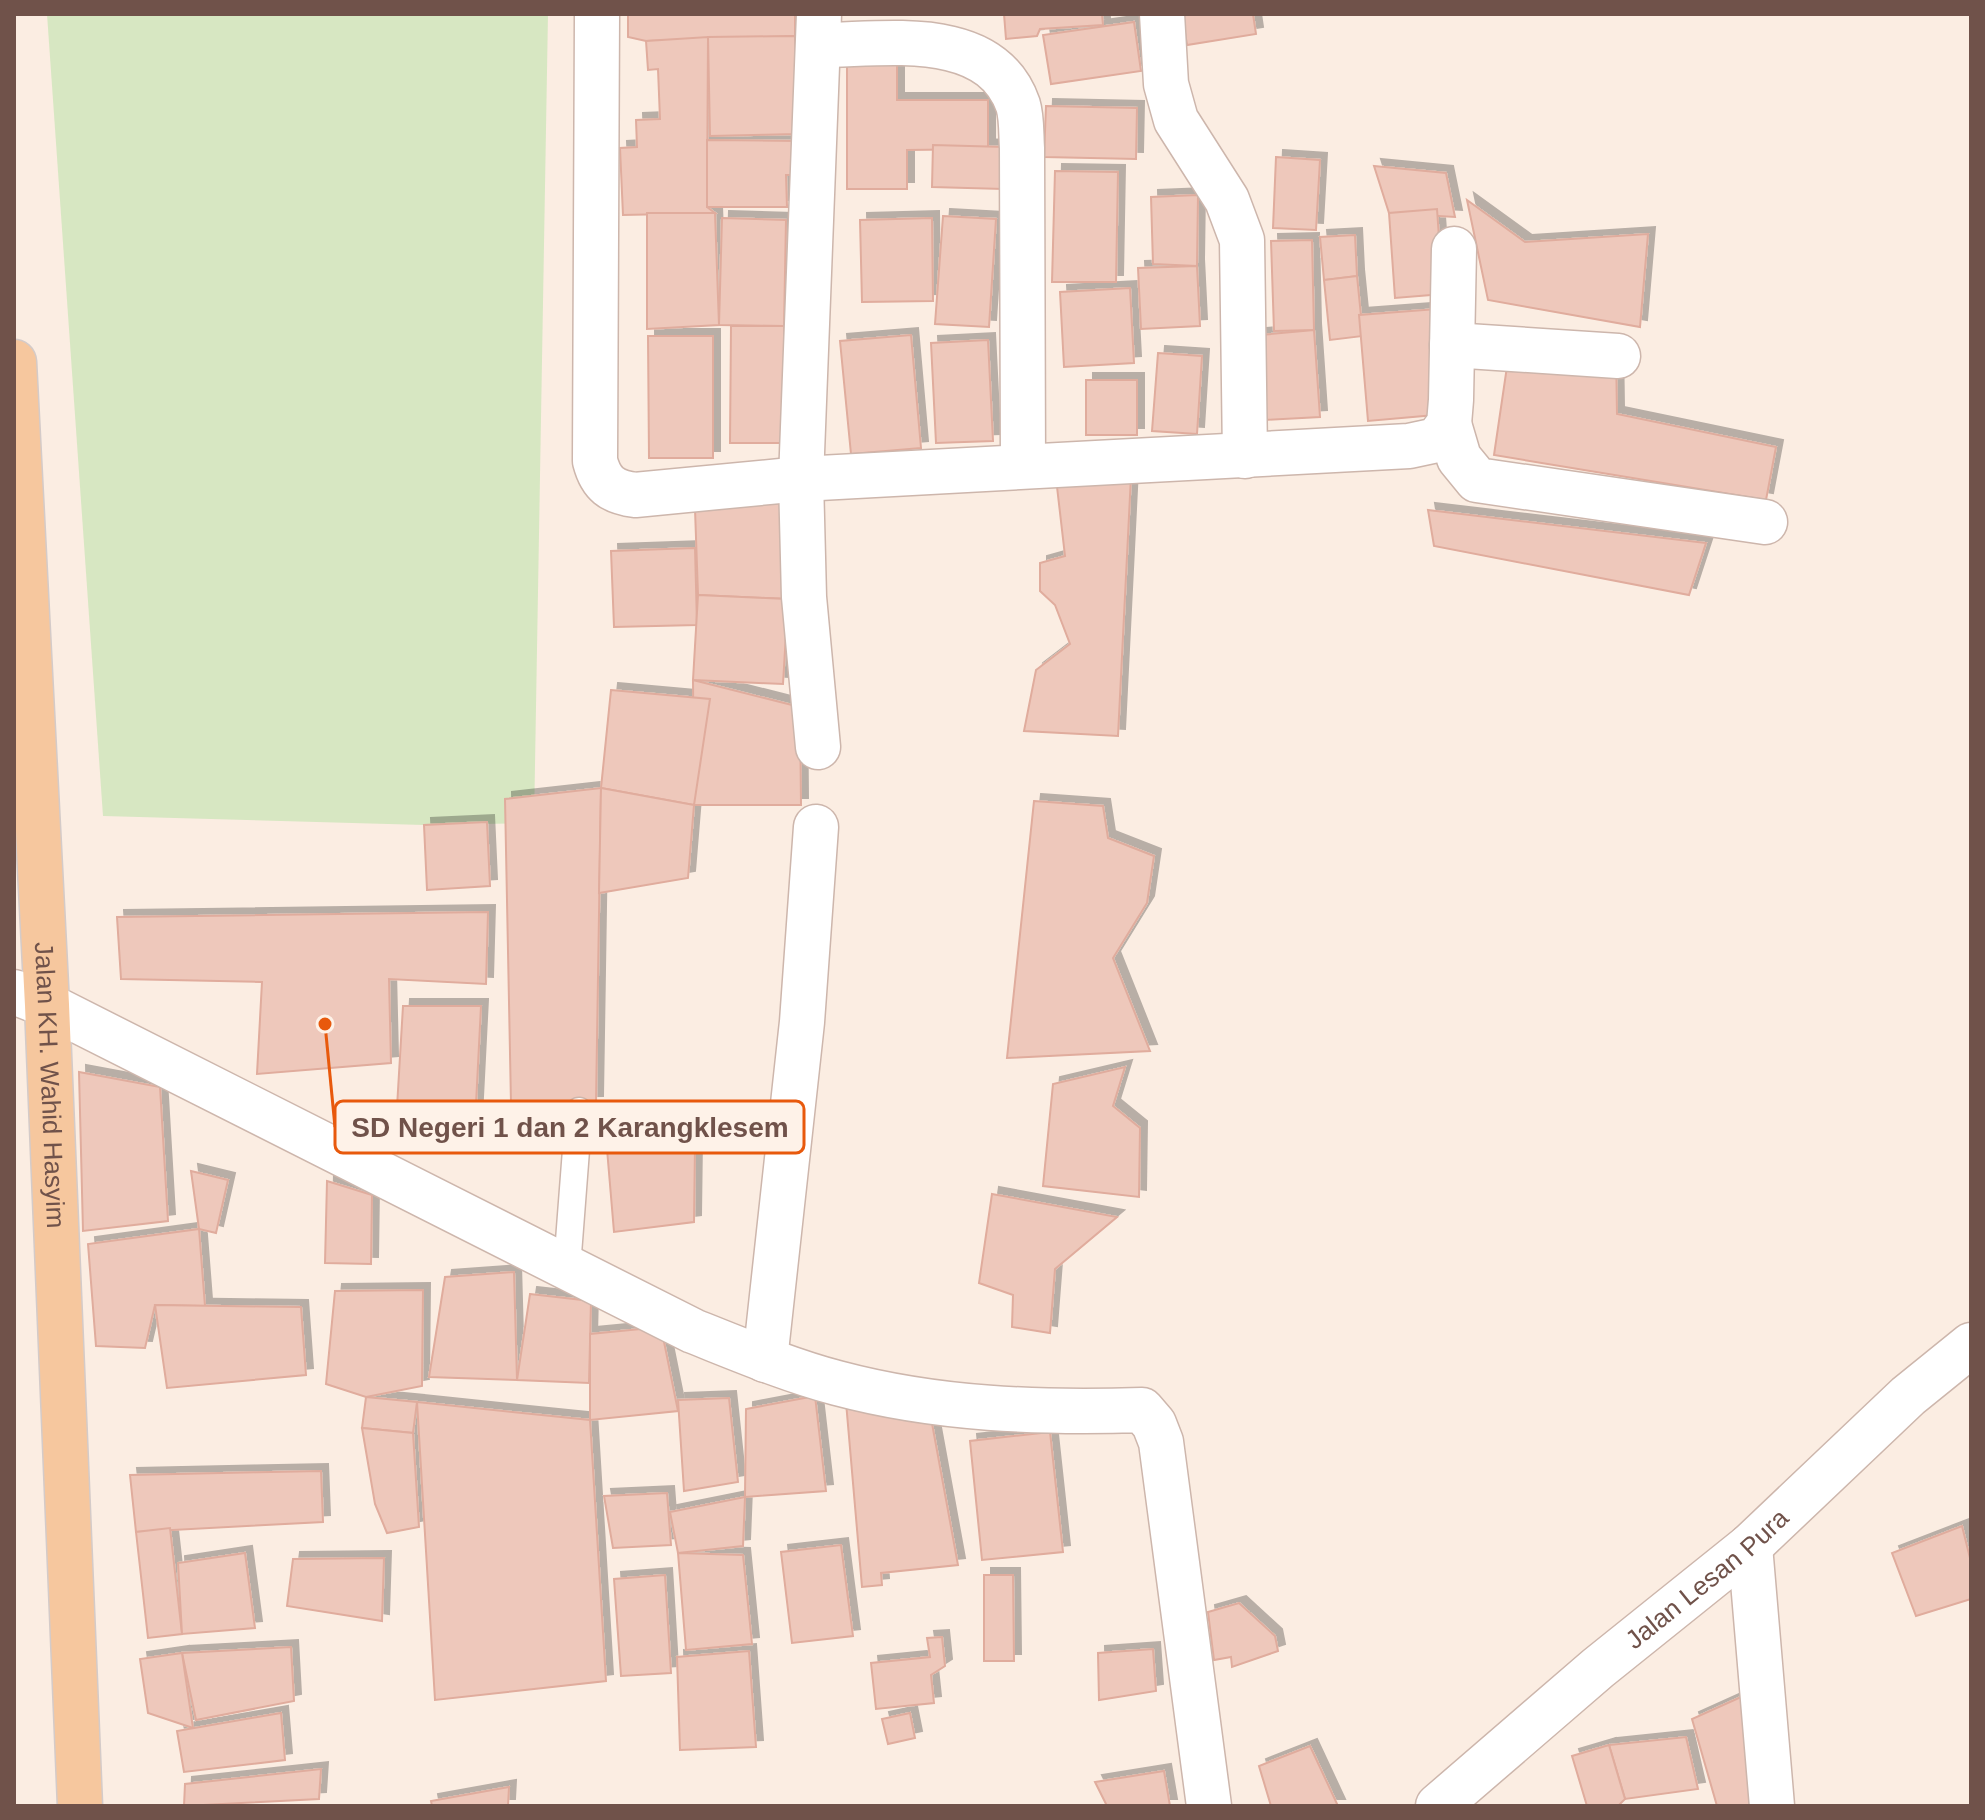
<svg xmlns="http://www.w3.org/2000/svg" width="1985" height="1820" font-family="Helvetica,sans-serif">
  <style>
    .green { fill: #d7e7c2 }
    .building { fill: #eec8bb; stroke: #e0ac9d; stroke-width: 2; filter: url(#shadow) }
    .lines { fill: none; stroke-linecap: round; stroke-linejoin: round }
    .service-casing { stroke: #cdb6ac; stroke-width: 29 }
    .minor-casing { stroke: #cdb6ac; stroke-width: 47 }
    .tertiary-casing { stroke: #cdb6ac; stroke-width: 47 }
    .primary-casing { stroke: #d4cbc9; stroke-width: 47 }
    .service { stroke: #fff; stroke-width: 26 }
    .minor { stroke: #fff; stroke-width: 44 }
    .tertiary { stroke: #fff; stroke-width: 44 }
    .primary { stroke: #f6c79e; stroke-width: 44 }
    .labels { text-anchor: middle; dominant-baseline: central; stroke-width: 6; stroke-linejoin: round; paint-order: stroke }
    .street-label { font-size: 26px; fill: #70524a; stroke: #fef2e8 }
    .leader { fill: none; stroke: #e8590c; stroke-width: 3 }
    .callout-dot { fill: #e8590c; stroke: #fef2e8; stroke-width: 3 }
    .callout { fill: #fef2e8; stroke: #e8590c; stroke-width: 3 }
    .callout-label { font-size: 28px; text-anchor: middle; font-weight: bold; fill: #70524a }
  </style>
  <defs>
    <filter id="shadow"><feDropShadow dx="7" dy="-7" stdDeviation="0" flood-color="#0004"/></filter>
  </defs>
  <rect width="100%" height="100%" fill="#fbede2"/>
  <polygon class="green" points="47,14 548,14 534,823 424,825 103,816"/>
  <g class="building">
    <polygon points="628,14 795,14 795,36 646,41 628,37"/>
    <polygon points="1004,14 1102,14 1103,25 1040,29 1037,36 1006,39"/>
    <polygon points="1182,14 1253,14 1256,34 1187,45"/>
    <polygon points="1134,22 1141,71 1051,84 1043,35"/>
    <polygon points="795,36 797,134 710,136 708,37"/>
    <polygon points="708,37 707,207 715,213 623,215 620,148 637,147 636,120 660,119 658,69 648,70 646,41"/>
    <polygon points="847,63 897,63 897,100 988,100 988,149 907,150 907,189 847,189"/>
    <polygon points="1046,106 1137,108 1136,159 1044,157"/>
    <polygon points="707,140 800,141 800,175 786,175 787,207 707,207"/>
    <polygon points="933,145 1005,147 1003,189 932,187"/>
    <polygon points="1276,157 1320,160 1316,230 1273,228"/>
    <polygon points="1374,166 1446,173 1455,217 1389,213"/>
    <polygon points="1055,171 1118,172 1116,282 1052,282"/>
    <polygon points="1198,195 1197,266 1153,264 1151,197"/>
    <polygon points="1467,200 1525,242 1648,234 1640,327 1488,300"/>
    <polygon points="1437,209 1443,294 1395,298 1389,213"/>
    <polygon points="647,213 715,213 719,325 647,329"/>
    <polygon points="943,216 996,219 989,327 935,324"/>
    <polygon points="722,218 786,220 784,326 719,325"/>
    <polygon points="932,218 933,301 862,302 860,220"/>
    <polygon points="1355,235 1357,276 1324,280 1320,237"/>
    <polygon points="1312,240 1314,330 1274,331 1271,241"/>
    <polygon points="1197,266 1200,326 1141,329 1138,268"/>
    <polygon points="1357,276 1363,336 1330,340 1324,280"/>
    <polygon points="1130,288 1134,363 1064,367 1060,292"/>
    <polygon points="1437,309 1446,414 1368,421 1359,315"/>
    <polygon points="731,326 784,326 784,443 730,443"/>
    <polygon points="1314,330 1320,417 1265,420 1260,335"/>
    <polygon points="911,335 921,448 851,454 840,341"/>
    <polygon points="648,336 713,336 713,458 649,458"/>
    <polygon points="988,340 993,441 936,443 931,343"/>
    <polygon points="1510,346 1616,350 1617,414 1776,447 1766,500 1494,455"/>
    <polygon points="1158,353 1202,356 1197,434 1152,431"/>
    <rect x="1086" y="380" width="51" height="55"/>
    <polygon points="1131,476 1118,736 1024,731 1036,670 1070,644 1055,605 1040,591 1040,563 1065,556 1056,478"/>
    <polygon points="781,497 788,599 698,595 695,509"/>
    <polygon points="1428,510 1706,543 1689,595 1434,546"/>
    <polygon points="695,548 697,625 614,627 611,551"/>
    <polygon points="698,595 788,599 783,684 693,680"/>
    <polygon points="693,680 800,707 801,805 694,805"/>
    <polygon points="611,690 710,699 694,805 601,788"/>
    <polygon points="601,788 596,1103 511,1104 505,799"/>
    <polygon points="601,788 694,805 688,878 599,893"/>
    <polygon points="1034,801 1103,806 1108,838 1154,856 1147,903 1113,958 1150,1051 1007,1058"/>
    <polygon points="487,822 490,886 427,890 424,825"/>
    <polygon points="488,912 486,984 389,979 391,1063 257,1074 262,982 121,979 117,917"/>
    <polygon points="403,1006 481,1006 474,1143 395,1141"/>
    <polygon points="1125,1067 1113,1106 1140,1128 1139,1197 1043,1186 1053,1084"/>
    <polygon points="79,1072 160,1087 168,1221 83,1231"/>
    <polygon points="695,1146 694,1222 614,1232 607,1149"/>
    <polygon points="191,1171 228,1180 216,1233 199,1229"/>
    <polygon points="327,1181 372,1195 371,1264 325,1263"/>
    <polygon points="992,1194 1117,1217 1055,1269 1050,1333 1012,1327 1013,1295 979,1283"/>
    <polygon points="199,1229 205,1306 155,1305 145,1348 96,1346 88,1244"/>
    <polygon points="514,1272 517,1380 429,1377 445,1277"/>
    <polygon points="423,1290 422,1386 366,1397 326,1384 335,1291"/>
    <polygon points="530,1294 591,1301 589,1383 517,1380"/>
    <polygon points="155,1305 301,1307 306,1375 167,1388"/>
    <polygon points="661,1327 678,1411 590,1420 590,1334"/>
    <polygon points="815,1396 826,1491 745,1497 746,1409"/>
    <polygon points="366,1397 417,1402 413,1433 362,1428"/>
    <polygon points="729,1398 738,1482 684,1491 678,1400"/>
    <polygon points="417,1402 590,1420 606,1681 435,1700"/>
    <polygon points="846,1402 929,1407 958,1565 881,1573 882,1585 862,1587"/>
    <polygon points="362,1428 413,1433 419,1527 387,1533 375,1504"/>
    <polygon points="1050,1432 1063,1552 982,1560 970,1441"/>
    <polygon points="321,1471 323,1522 136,1532 130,1475"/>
    <polygon points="667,1493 671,1545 613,1548 604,1496"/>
    <polygon points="745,1497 743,1546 678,1553 670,1512"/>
    <polygon points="1962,1526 1971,1562 1971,1599 1916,1616 1892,1553"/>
    <polygon points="170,1528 182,1634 148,1638 136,1532"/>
    <polygon points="841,1545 853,1636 792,1643 781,1552"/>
    <polygon points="245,1553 255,1628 182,1634 178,1563"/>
    <polygon points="678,1553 743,1555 752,1644 686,1650"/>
    <polygon points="384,1558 382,1621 287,1606 293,1559"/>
    <polygon points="665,1575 671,1673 621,1676 614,1579"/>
    <polygon points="984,1575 1013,1575 1014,1661 984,1661"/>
    <polygon points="1239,1603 1275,1636 1278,1651 1232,1667 1231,1657 1214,1660 1208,1612"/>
    <polygon points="942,1637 945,1666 931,1675 934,1703 876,1709 871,1663 930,1657 927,1638"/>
    <polygon points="291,1647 294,1701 196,1720 182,1653"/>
    <polygon points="1153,1649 1156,1691 1099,1700 1098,1653"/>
    <polygon points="749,1651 756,1747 680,1750 677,1657"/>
    <polygon points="182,1653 193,1728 148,1713 140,1659"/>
    <polygon points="1741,1697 1757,1806 1717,1806 1692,1719"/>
    <polygon points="281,1713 285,1760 184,1772 177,1731"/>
    <polygon points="910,1713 915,1738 888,1744 882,1719"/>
    <polygon points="1686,1737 1698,1789 1625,1799 1609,1745"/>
    <polygon points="1609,1745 1625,1799 1618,1806 1587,1806 1572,1756"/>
    <polygon points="1310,1746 1338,1806 1271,1806 1259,1766"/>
    <polygon points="321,1769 319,1799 184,1806 185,1784"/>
    <polygon points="1164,1771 1170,1806 1107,1806 1095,1782"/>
    <polygon points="509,1787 508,1806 432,1806 431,1801"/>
  </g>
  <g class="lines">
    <defs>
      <polyline id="service" points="567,1267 579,1111"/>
      <g id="minor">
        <path d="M 597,14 L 595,461 C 601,484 612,492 635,495 L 801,479 L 1409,446 L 1437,440 L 1449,424 L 1451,400 L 1454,249"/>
        <polyline points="1162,14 1166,84 1176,120 1227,200 1242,240 1245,456"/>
        <path d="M 820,45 C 886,45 990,26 1018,105 C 1022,118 1021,134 1022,148 L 1023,465"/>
        <polyline points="1452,345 1618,356"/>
        <polyline points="1449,424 1459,458 1477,480 1765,522"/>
        <polyline points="818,747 804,597 801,479 819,14"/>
        <path d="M 14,992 L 47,1005 L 693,1331 C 741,1350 788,1370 837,1383 C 938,1410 1039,1413 1142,1410 L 1154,1424 L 1161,1442 L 1209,1806"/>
        <polyline points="765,1360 802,1022 816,827"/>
        <polyline points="1750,1546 1772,1806"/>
      </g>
      <g id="tertiary">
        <path id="s1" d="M 1438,1806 L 1598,1668 L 1750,1546 L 1908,1396 L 1971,1345"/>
      </g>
      <g id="primary">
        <path id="s2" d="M 14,362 L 47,1005 L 80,1806"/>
      </g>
    </defs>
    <use href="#service" class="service-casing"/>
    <use href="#minor" class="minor-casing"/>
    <use href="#tertiary" class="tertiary-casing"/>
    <use href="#primary" class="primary-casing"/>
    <use href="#service" class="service"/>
    <use href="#minor" class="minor"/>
    <use href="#tertiary" class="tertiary"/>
    <use href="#primary" class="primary"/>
  </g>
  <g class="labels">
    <g class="street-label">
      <text stroke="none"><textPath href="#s2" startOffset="724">Jalan KH. Wahid Hasyim</textPath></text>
      <text stroke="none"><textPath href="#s1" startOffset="352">Jalan Lesan Pura</textPath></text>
    </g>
  </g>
  <path class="leader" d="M325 1024L335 1127"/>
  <circle class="callout-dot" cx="325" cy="1024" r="8"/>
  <rect class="callout" x="335" y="1101" width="469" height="52" rx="8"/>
  <g class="callout-label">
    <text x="570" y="1137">SD Negeri 1 dan 2 Karangklesem</text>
  </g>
  <rect width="1985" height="1820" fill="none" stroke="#70524a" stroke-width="32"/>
</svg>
